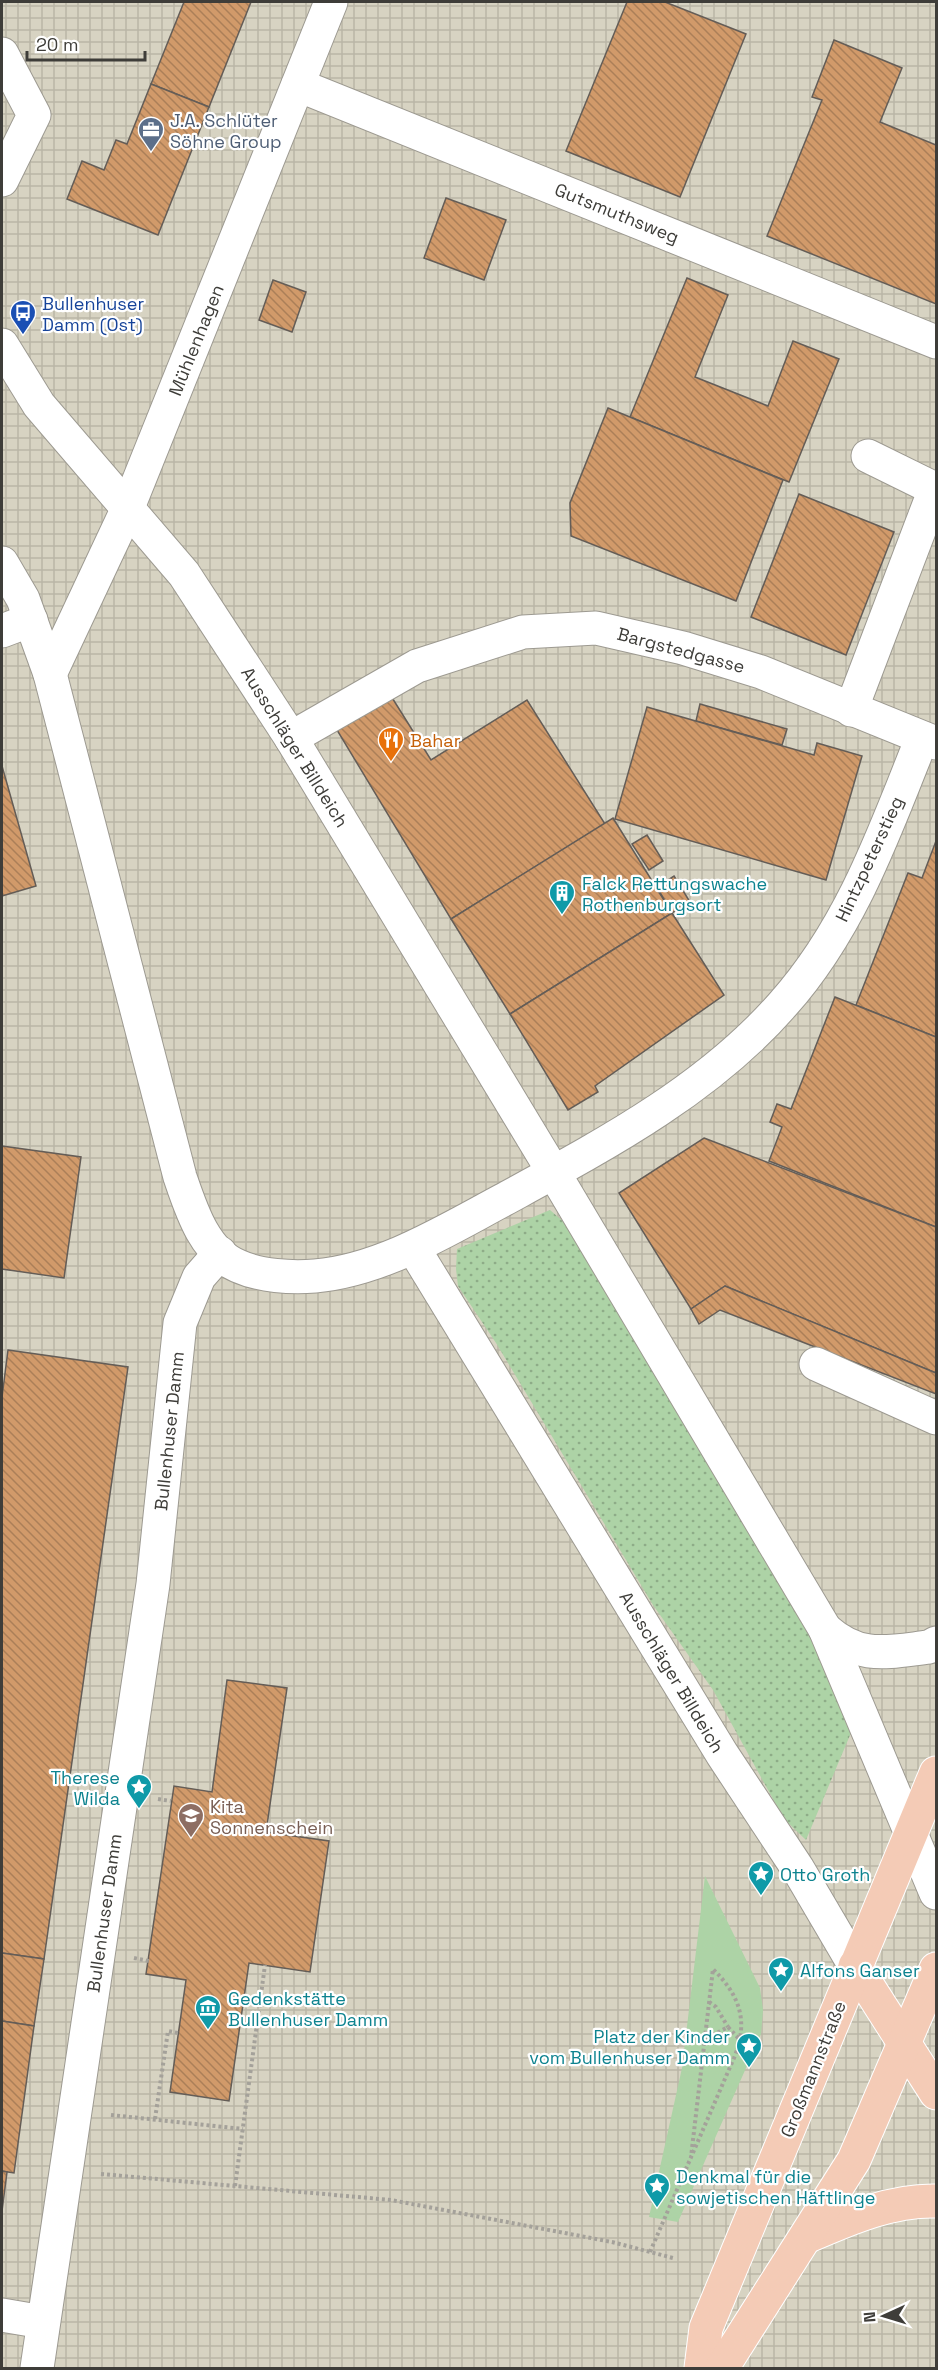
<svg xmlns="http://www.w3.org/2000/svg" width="938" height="2370" font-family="'Space Grotesk',sans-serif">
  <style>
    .industrial { fill: url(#industrial-grid) }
    .grass { fill: url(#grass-dots) }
    .park { fill: #add3a6 }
    .building { fill: url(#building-back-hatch); stroke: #645d57; stroke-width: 1.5 }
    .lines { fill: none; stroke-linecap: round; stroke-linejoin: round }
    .minor-casing { stroke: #9d9a91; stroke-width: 35 }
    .major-casing { stroke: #fff; stroke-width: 35 }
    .path { stroke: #a4a19a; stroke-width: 4; stroke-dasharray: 3 3; stroke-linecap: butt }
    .minor { stroke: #fff; stroke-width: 33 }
    .major { stroke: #f4cbb6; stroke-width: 33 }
    .labels { text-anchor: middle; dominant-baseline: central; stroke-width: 4.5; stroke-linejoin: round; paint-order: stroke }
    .service-label { font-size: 18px; fill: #4e5e75; stroke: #fff; text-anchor: start }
    .street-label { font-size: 18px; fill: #3e3d39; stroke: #fff }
    .transit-label { font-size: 18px; fill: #164399; stroke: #fff; text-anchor: start }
    .food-label { font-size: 18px; fill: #c56008; stroke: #fff; text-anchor: start }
    .culture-label { font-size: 18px; fill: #0d838f; stroke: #fff; text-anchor: start }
    .education-label { font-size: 18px; fill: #785e54; stroke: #fff; text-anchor: start }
  </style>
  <defs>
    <pattern id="industrial-grid" width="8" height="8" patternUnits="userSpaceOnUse" patternTransform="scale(1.5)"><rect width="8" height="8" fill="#d7d3c2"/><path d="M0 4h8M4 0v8" fill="none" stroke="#bab6a7"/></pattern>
    <pattern id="grass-dots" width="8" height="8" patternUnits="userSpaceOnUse" patternTransform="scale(1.5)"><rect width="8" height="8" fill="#add3a6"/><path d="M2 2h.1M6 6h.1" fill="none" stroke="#8eac88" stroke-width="1.8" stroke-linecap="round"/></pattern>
    <pattern id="building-back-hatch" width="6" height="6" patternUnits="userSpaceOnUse" patternTransform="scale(1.5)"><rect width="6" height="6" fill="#d19a6a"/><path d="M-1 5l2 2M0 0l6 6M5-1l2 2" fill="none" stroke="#ab7f58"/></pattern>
  </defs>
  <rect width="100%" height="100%" fill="#e1ded4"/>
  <rect class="industrial" x="2" y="2" width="934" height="2366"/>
  <polygon class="grass" points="550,1210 572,1229 808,1620 853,1728 806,1840 784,1819 713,1690 653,1605 496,1343 458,1286 456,1269 457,1249"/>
  <polygon class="park" points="705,1876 760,1988 763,2010 761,2034 678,2222 649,2217 682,2068"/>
  <g class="building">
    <polygon points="184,2 251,2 209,107 151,84"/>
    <polygon points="627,2 665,2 746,34 680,197 566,151"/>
    <polygon points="834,40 902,68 880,122 936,145 936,304 767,236 822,100 812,97"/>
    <polygon points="151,84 209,107 158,235 67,199 82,161 104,170 116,140 127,144"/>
    <polygon points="446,198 506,220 484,280 424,258"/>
    <polygon points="687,278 728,295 695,377 768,406 793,341 839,359 789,482 630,417"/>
    <polygon points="273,280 306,292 292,332 259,320"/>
    <polygon points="608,408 783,480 736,601 571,536 570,503"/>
    <polygon points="799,494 894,532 846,655 751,617"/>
    <polygon points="391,696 431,760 527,700 605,824 451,919 337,730"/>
    <polygon points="700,704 787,729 782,745 696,721"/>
    <polygon points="647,707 814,755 817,743 862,756 826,880 615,819"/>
    <polygon points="2,766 36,886 2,896"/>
    <polygon points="613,818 672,913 510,1014 451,919"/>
    <polygon points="647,835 663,861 649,870 632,844"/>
    <polygon points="936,841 936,1037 856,1005 908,873 922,878"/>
    <polygon points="674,876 690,902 672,913 657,887"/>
    <polygon points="672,913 724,995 595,1086 598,1092 568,1110 510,1014"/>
    <polygon points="835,997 936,1037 936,1227 769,1161 782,1127 770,1122 777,1104 791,1109"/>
    <polygon points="704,1138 936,1227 936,1373 725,1286 691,1309 619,1193"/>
    <polygon points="2,1146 81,1157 64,1278 2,1269"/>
    <polygon points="725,1286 936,1373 936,1394 720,1310 699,1324 691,1309"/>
    <polygon points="8,1350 128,1367 44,1959 2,1953 2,1397"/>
    <polygon points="227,1680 287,1688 266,1832 329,1841 310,1972 249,1963 229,2101 170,2092 186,1980 146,1974 174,1786 212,1792"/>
    <polygon points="2,1953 44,1959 34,2026 2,2021"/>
    <polygon points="2,2021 34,2026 14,2173 2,2171"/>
    <polygon points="2,2171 7,2172 2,2211"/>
  </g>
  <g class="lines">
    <defs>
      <g id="minor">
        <polyline points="2,54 34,115 2,180"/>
        <polyline points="298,85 936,342"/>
        <polyline points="2,345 39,405 184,574 291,738 554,1173 825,1629 936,1893"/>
        <path d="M 2,563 L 23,599 L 50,674 L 180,1177 C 191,1209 204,1252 238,1266 C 260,1276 291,1278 315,1276 C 382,1270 445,1231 503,1200 C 602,1146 707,1091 783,1004 C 851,928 885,831 922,738"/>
        <polyline points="2,631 31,620"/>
        <polyline points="50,674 127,510 331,2"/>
        <polyline points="851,710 935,489 868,456"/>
        <polyline points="291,738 417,666 523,632 596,628 683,648 761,672 936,743"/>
        <polyline points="414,1249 722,1754 798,1869 855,1966"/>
        <polyline points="816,1364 936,1418"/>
        <path d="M 825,1629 C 860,1660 886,1652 929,1647 L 936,1643"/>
        <polyline points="2,2315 43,2322"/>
        <polyline points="37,2368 153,1584 180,1323 199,1277 220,1253"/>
      </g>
      <g id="major">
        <polyline points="855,1966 936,2093"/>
        <path d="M 806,2237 C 848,2219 890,2200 936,2201"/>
        <polyline points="701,2368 706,2328 936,1773"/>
        <polyline points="722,2368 854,2160 936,1969"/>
      </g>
    </defs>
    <use href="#minor" class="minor-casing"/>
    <use href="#major" class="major-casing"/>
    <g class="path">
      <polyline points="158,1799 171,1801"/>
      <polyline points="134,1958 149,1961"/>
      <polyline points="709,2002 716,2007 728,2027"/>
      <polyline points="706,2033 715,2034 728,2027 741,2041"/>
      <polyline points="111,2115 243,2129"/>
      <polyline points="155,2119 168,2031 178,2033"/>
      <polyline points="101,2174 391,2200 612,2242 673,2258"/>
      <polyline points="235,2186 265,1965"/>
      <path d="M 650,2252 L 734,2058 C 749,2021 740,1996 713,1969 L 691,2157"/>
    </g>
    <use href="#minor" class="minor"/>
    <use href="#major" class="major"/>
  </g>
  <defs>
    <symbol id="office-pin" viewBox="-11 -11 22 30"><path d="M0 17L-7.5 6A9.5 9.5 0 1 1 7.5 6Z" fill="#5c6f8a" stroke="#fff"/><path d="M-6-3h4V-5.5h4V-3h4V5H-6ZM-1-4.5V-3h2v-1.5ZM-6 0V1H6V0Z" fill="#fff"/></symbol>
    <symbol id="bus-pin" viewBox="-11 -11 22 30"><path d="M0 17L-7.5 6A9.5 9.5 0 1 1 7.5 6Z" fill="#1a4fb4" stroke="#fff"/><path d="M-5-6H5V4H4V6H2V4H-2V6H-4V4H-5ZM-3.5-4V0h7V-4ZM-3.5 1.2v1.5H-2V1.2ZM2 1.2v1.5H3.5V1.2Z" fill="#fff"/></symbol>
    <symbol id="restaurant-pin" viewBox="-11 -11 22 30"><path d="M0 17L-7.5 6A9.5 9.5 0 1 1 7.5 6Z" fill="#e8710a" stroke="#fff"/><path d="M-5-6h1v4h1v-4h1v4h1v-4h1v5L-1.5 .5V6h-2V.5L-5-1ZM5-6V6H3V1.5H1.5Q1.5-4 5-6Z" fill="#fff"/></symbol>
    <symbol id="building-pin" viewBox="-11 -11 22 30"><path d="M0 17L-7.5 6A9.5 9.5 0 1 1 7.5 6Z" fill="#0f9aa8" stroke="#fff"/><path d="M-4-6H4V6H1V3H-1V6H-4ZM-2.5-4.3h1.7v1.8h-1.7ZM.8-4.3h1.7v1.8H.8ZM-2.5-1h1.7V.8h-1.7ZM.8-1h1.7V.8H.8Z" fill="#fff"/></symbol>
    <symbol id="sight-pin" viewBox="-11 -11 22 30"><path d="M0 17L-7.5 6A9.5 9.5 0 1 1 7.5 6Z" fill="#0f9aa8" stroke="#fff"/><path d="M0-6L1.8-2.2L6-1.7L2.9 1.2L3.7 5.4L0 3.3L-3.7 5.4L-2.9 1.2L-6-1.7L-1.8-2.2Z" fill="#fff"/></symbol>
    <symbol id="school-pin" viewBox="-11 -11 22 30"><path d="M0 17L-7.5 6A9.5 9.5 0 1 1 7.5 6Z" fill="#8d6e63" stroke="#fff"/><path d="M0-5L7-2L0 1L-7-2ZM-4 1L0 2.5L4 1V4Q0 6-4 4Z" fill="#fff"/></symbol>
    <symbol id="museum-pin" viewBox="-11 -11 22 30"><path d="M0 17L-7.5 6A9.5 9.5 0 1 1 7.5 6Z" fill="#0f9aa8" stroke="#fff"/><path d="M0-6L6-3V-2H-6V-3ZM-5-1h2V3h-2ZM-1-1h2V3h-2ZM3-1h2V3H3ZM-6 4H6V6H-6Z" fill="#fff"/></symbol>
  </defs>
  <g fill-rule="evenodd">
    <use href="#office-pin" x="136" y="115" width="30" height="40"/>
    <use href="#bus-pin" x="8" y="298" width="30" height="40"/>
    <use href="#restaurant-pin" x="376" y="725" width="30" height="40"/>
    <use href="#building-pin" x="547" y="878" width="30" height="40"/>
    <use href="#sight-pin" x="124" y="1772" width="30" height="40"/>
    <use href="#school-pin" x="176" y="1801" width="30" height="40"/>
    <use href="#sight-pin" x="746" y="1859" width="30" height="40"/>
    <use href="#sight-pin" x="766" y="1955" width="30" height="40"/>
    <use href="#museum-pin" x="193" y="1993" width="30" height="40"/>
    <use href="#sight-pin" x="734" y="2031" width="30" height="40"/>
    <use href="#sight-pin" x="642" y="2171" width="30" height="40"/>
  </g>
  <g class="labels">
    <g class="service-label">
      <text x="170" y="120">J.A. Schlüter<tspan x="170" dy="21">Söhne Group</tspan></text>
    </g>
    <g class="street-label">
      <text transform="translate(617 213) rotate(22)">Gutsmuthsweg</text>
      <text transform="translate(196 340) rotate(-68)">Mühlenhagen</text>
      <text transform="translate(681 650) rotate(15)">Bargstedgasse</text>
      <text transform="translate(295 747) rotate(58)">Ausschläger Billdeich</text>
      <text transform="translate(869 859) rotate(-65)">Hintzpeterstieg</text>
      <text transform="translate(169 1431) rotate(-84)">Bullenhuser Damm</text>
      <text transform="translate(672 1672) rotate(59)">Ausschläger Billdeich</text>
      <text transform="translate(104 1913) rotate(-82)">Bullenhuser Damm</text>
      <text transform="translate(813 2069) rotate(-68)">Großmannstraße</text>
    </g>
    <g class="transit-label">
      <text x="42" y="303">Bullenhuser<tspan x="42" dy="21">Damm (Ost)</tspan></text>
    </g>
    <g class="food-label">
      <text x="410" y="740">Bahar</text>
    </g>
    <g class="culture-label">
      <text x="582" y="883">Falck Rettungswache<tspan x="582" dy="21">Rothenburgsort</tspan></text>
      <text x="120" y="1777" text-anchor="end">Therese<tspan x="120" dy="21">Wilda</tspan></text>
      <text x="780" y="1874">Otto Groth</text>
      <text x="800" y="1970">Alfons Ganser</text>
      <text x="228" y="1998">Gedenkstätte<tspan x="228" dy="21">Bullenhuser Damm</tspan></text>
      <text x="730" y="2036" text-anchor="end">Platz der Kinder<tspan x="730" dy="21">vom Bullenhuser Damm</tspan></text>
      <text x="676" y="2176">Denkmal für die<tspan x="676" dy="21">sowjetischen Häftlinge</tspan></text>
    </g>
    <g class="education-label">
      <text x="210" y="1806">Kita<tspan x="210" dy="21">Sonnenschein</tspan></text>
    </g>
  </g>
  <rect width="938" height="2370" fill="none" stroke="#3e3d39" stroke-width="6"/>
  <g transform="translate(884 2316) rotate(266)" stroke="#ffffff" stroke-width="4.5" paint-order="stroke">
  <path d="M0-4.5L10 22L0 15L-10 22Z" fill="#3e3d39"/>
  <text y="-9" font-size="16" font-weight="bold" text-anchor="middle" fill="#3e3d39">N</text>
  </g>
  <path d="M27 51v9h118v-9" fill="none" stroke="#3e3d39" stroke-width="3"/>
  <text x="36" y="51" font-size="18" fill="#3e3d39" stroke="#ffffff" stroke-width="4.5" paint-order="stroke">20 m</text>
</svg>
